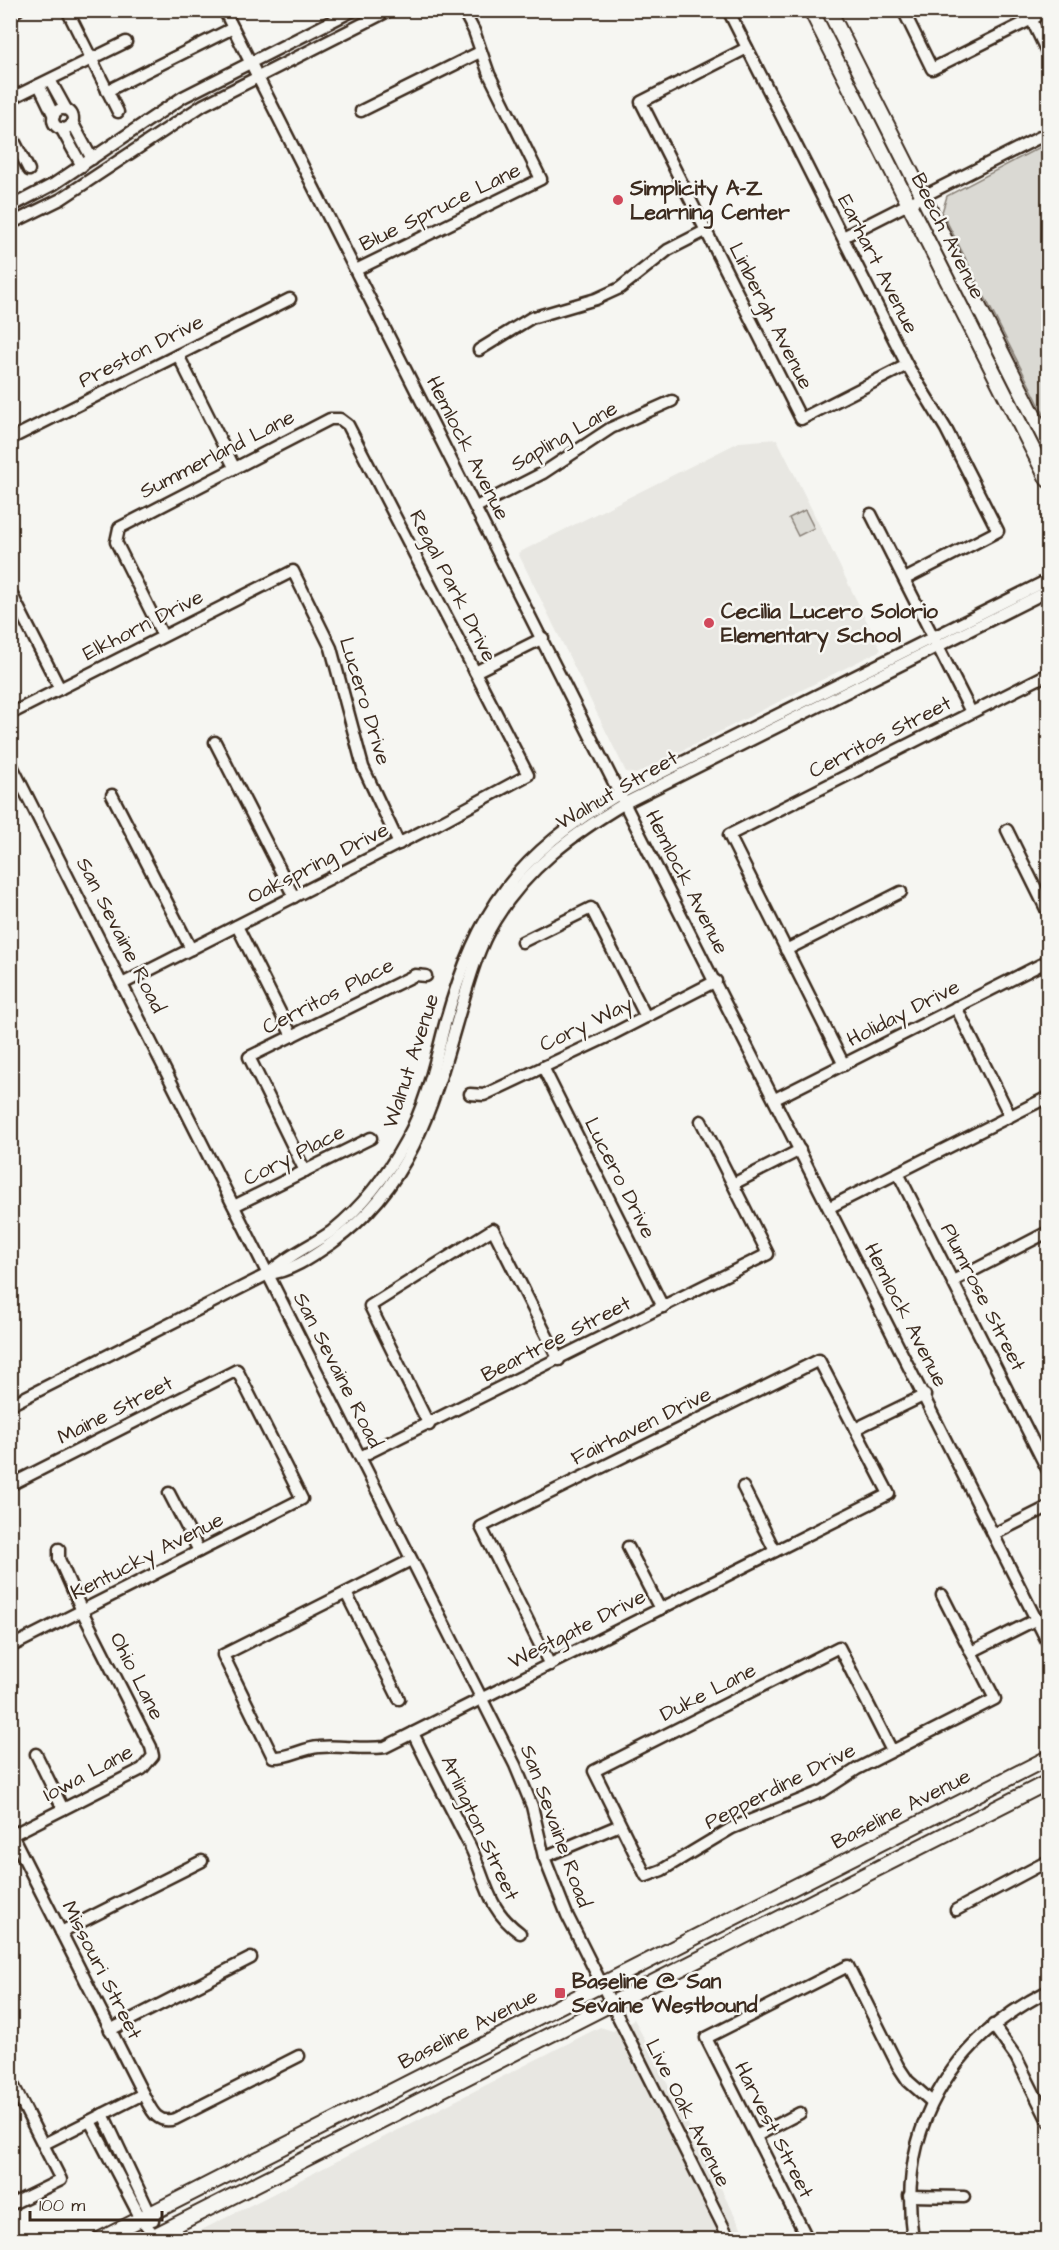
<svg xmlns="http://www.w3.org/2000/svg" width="1059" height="2250" font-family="'Architects Daughter',sans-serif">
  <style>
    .built { fill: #e8e7e2 }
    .green { fill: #dad9d3; stroke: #8a8278; stroke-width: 1.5 }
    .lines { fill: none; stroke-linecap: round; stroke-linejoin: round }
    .minor-casing { stroke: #3b2a1e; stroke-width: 15 }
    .major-casing { stroke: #3b2a1e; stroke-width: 18 }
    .minor { stroke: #f6f6f2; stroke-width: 10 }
    .major { stroke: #f6f6f2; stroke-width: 14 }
    .poi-dot { fill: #d1495b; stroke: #f6f6f2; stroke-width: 2 }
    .labels { text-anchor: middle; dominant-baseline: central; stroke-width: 5; stroke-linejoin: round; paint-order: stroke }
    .poi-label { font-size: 21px; font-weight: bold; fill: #3b2a1e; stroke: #f6f6f2; text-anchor: start }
    .street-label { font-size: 21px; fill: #3b2a1e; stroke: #f6f6f2 }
  </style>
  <rect width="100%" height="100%" fill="#f6f6f2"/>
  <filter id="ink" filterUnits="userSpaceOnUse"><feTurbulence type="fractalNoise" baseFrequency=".0167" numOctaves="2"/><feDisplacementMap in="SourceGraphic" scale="12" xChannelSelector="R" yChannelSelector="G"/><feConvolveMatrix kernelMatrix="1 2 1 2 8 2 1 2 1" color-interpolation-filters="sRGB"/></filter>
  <g filter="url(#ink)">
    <g class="built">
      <polygon points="777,439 881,650 636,774 626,772 518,553 739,442"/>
      <polygon points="634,2019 747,2239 182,2240 600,2027 613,2031"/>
    </g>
    <g class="green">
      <polygon points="1048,143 1048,422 942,212 947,196"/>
      <polygon points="805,510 814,528 798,536 789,518"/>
    </g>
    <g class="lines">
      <defs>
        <g id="minor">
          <polyline points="67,10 118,112"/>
          <polyline points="224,10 1048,1643"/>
          <polyline points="728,10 907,365 946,429 998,531 905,579"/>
          <polyline points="903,10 932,69 1048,11"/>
          <polyline points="1027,10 1048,54"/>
          <polyline points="10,15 18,10"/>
          <polyline points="747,48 641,102 801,419 907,365"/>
          <polyline points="50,80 66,109"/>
          <polyline points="39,85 54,116"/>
          <polyline points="107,91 233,28"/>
          <polyline points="10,99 126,42"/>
          <circle cx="63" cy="119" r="10"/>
          <polyline points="361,111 480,52"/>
          <polyline points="72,122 92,159"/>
          <polyline points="61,128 82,166"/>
          <polyline points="10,133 29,170"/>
          <polyline points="10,207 54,184 183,97 354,10"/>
          <polyline points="10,224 61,199 203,105 390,10"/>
          <polyline points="843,237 1048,133"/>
          <polyline points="356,270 541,179 489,74 474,31 463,10"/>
          <polyline points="479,350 531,318 596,299 620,288 668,250 705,231"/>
          <polyline points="178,355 234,467"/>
          <polyline points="10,439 290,299"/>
          <polyline points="476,507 543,473 611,428 672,401"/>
          <polyline points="871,514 971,712"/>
          <polyline points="10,591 60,689"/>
          <polyline points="475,672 543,638"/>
          <polyline points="10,714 293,571 331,648 363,767 399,844"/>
          <polyline points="215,742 294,897"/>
          <polyline points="10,762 515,1765 532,1806 544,1857 567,1915 730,2240"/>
          <polyline points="112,795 191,949"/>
          <polyline points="1007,830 1048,913"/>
          <polyline points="237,926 292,1036"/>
          <polyline points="522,942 591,908 646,1017"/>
          <polyline points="786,950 901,892"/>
          <polyline points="124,983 437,824 528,775 348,425 340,419 330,419 119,528 116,542 163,636"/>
          <polyline points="956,1007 1010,1116"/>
          <polyline points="844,1065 729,835 1048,674"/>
          <polyline points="543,1067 663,1307"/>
          <polyline points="470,1094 484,1095 605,1038 716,981"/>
          <polyline points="775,1099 1048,961"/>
          <polyline points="305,1171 249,1057 415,975 426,976"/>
          <polyline points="898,1173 1048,1471"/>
          <polyline points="733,1184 800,1150"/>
          <polyline points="234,1206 371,1138"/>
          <polyline points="830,1207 1048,1097"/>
          <path d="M 268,1274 C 291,1272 313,1256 332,1243 C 411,1187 433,1105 458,1018 C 468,985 477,949 495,920 C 527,868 573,834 625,803 L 1048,591"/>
          <polyline points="953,1281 1048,1232"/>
          <path d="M 10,1405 L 268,1274 C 286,1256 311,1246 332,1231 C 363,1206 387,1175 406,1140 C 426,1105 435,1062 445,1024 C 478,907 516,856 621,793 L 1048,580"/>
          <polyline points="429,1425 370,1306 493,1229 559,1360"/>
          <polyline points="855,1429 925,1395"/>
          <polyline points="360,1457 768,1254 701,1121"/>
          <polyline points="10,1485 237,1370 302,1499 10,1647"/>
          <polyline points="743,1487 775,1551"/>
          <polyline points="169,1493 199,1551"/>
          <polyline points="994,1534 1048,1507"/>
          <polyline points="628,1547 660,1609"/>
          <path d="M 411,1560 L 223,1655 L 273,1757 C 290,1758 302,1748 319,1747 C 341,1745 362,1750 385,1747 L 889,1494 L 819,1360 L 481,1527 L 550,1665"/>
          <polyline points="346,1593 399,1699"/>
          <polyline points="971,1652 1037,1619"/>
          <path d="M 413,1733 C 431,1771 451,1808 470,1846 C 487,1881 486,1908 520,1933"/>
          <polyline points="892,1751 839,1647 594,1771 646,1876 662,1870 732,1828 823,1791 857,1769 995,1699 942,1595"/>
          <polyline points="36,1754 63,1809"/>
          <path d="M 12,1835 L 143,2094 C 151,2109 156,2125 175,2119 L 299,2056"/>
          <polyline points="10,1836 142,1769 153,1756 151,1747 82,1611 59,1559 59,1549"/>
          <polyline points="544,1857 620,1825"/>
          <polyline points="956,1910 1048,1861"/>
          <polyline points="61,1932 202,1861"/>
          <polyline points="993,2025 1016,2057 1048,2121"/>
          <polyline points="110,2030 251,1958"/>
          <polyline points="10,2079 61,2180 10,2205"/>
          <polyline points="103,2114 153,2220"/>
          <polyline points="90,2121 141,2219 158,2240"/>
          <polyline points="756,2136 800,2113"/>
          <polyline points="44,2144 143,2094"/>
          <polyline points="909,2196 964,2197"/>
          <polyline points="808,2240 706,2038 848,1966 898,2066 908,2081 932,2102"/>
          <path d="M 913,2240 C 897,2129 951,2040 1048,1991"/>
        </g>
        <g id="major">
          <polyline points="811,10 1048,480"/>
          <polyline points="829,10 1048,444"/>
          <polyline points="99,2240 1048,1758"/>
          <polyline points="146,2240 1048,1782"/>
        </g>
      </defs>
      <use href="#minor" class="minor-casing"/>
      <use href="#major" class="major-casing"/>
      <use href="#minor" class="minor"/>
      <use href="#major" class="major"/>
    </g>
  </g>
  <g class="poi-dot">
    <circle cx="618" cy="200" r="6"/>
    <circle cx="709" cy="623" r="6"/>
    <rect x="554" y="1987" width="12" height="12" rx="3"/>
  </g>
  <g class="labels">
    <g class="poi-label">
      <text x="630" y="188">Simplicity A-Z<tspan x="630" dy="24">Learning Center</tspan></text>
      <text x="721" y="611">Cecilia Lucero Solorio<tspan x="721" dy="24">Elementary School</tspan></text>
      <text x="572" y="1981">Baseline @ San<tspan x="572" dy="24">Sevaine Westbound</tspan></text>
    </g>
    <g class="street-label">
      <text transform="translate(440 207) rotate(-26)">Blue Spruce Lane</text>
      <text transform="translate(948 236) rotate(63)">Beech Avenue</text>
      <text transform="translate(878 264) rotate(63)">Earhart Avenue</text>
      <text transform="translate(771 316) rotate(63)">Linbergh Avenue</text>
      <text transform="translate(141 351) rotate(-27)">Preston Drive</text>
      <text transform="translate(564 436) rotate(-30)">Sapling Lane</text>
      <text transform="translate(468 448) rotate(63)">Hemlock Avenue</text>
      <text transform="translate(217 454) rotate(-27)">Summerland Lane</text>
      <text transform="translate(453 586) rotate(63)">Regal Park Drive</text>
      <text transform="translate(143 625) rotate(-27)">Elkhorn Drive</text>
      <text transform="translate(365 701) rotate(73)">Lucero Drive</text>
      <text transform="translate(880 737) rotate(-27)">Cerritos Street</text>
      <text transform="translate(617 790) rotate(-30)">Walnut Street</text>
      <text transform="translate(318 863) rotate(-27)">Oakspring Drive</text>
      <text transform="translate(687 882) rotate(63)">Hemlock Avenue</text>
      <text transform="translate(121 935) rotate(63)">San Sevaine Road</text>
      <text transform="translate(328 996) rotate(-27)">Cerritos Place</text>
      <text transform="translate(903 1013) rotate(-27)">Holiday Drive</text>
      <text transform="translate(586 1024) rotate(-26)">Cory Way</text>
      <text transform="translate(411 1061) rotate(-72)">Walnut Avenue</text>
      <text transform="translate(294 1155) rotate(-27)">Cory Place</text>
      <text transform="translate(620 1178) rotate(63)">Lucero Drive</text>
      <text transform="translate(983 1297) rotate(63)">Plumrose Street</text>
      <text transform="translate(906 1315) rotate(63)">Hemlock Avenue</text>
      <text transform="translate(556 1339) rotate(-27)">Beartree Street</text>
      <text transform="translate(338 1370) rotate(63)">San Sevaine Road</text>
      <text transform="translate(115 1410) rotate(-27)">Maine Street</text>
      <text transform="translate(641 1426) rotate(-26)">Fairhaven Drive</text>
      <text transform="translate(147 1556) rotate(-27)">Kentucky Avenue</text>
      <text transform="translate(577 1629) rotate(-27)">Westgate Drive</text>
      <text transform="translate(137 1676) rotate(63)">Ohio Lane</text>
      <text transform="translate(708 1692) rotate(-27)">Duke Lane</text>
      <text transform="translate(88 1773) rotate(-28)">Iowa Lane</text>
      <text transform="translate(780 1786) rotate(-27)">Pepperdine Drive</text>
      <text transform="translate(901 1809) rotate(-27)">Baseline Avenue</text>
      <text transform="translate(556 1826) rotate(70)">San Sevaine Road</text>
      <text transform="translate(480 1828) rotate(65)">Arlington Street</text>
      <text transform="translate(102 1970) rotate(63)">Missouri Street</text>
      <text transform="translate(468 2029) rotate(-27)">Baseline Avenue</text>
      <text transform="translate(688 2113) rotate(63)">Live Oak Avenue</text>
      <text transform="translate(774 2130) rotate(63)">Harvest Street</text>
    </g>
  </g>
  <rect width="1059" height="2250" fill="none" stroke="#f6f6f2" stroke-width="36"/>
  <rect x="18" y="18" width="1023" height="2214" fill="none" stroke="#3b2a1e" stroke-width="2" filter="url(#ink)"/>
  <path d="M30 2211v9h132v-9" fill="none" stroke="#3b2a1e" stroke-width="3"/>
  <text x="39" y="2211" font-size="18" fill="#3b2a1e" stroke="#f6f6f2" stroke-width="4.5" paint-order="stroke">100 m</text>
</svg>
